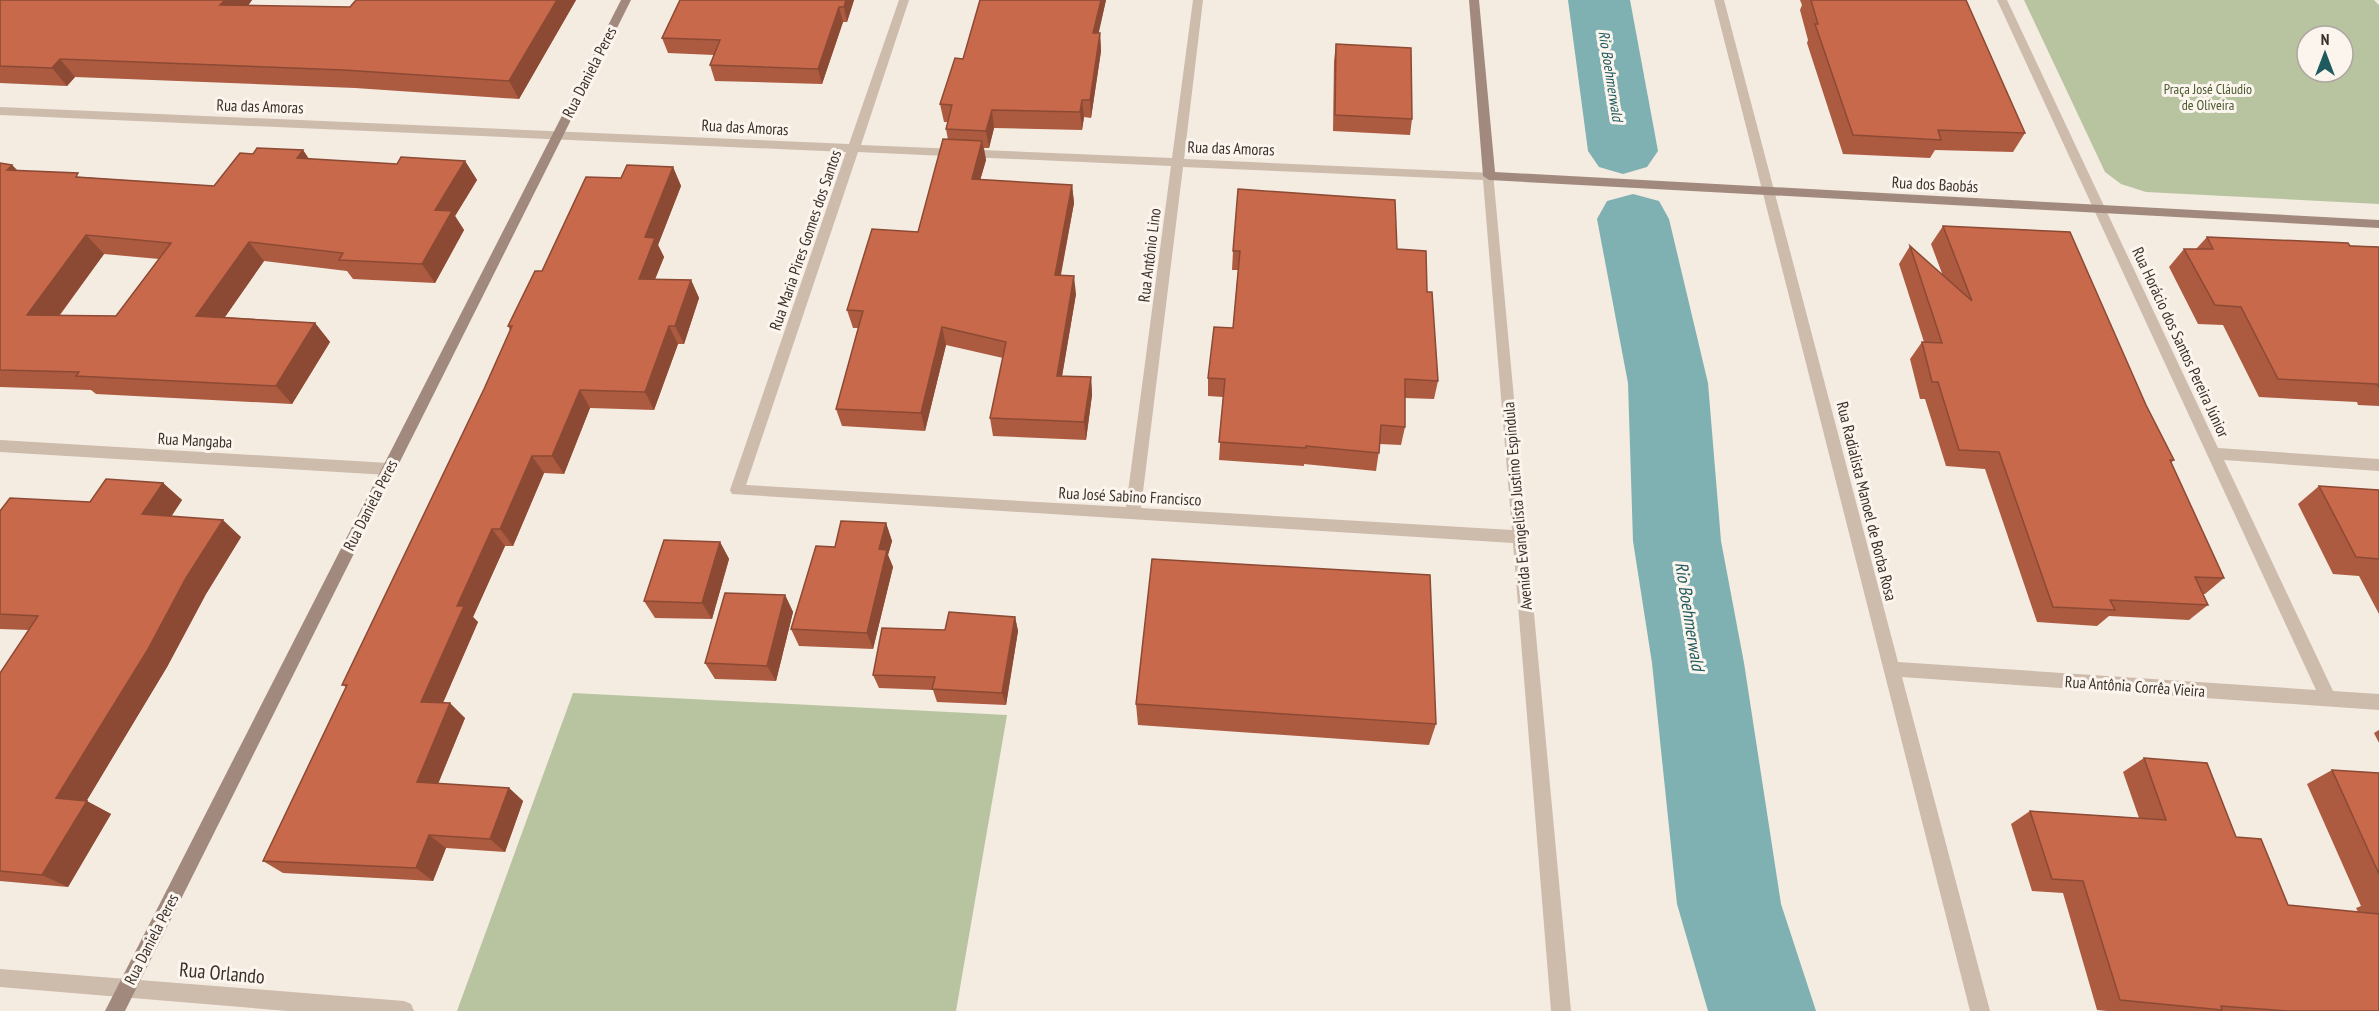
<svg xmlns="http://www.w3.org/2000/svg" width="2379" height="1011" font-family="'PT Sans Narrow',sans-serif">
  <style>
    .green { fill: #b8c4a0; fill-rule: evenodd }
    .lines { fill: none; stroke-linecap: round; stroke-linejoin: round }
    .river { fill: #7fb0b2; fill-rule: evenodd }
    .street { fill: #cdbbac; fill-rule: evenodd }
    .secondary { fill: #a18a7d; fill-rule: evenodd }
    .wall { fill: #ac5a40; fill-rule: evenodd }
    .shaded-wall { fill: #8c4a34 }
    .building { fill: #c8694b; stroke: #8c4a34; stroke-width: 1.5; fill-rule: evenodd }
    .labels { text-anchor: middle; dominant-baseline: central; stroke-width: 6; stroke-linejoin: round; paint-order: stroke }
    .far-park-label { font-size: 14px; fill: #4a5a2e; stroke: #fbf5ee }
    .far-water-label { font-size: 15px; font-style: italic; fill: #1f5a5e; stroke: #fbf5ee }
    .street-label { font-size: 16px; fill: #3b302b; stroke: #fbf5ee }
    .water-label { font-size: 18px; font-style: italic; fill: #1f5a5e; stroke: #fbf5ee }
    .near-street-label { font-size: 20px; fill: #3b302b; stroke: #fbf5ee }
  </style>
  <rect width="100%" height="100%" fill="#f4ebe1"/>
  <g class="green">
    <path d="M 2024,0 L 2374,0 L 2379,5 L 2379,204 L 2146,192 L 2121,184 L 2105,172 ZM 2307,36 L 2343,36 L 2343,72 L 2307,72 Z"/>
    <polygon points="573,693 1007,715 956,1011 457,1011"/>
  </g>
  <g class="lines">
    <g class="river">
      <polygon points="1568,0 1630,0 1658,151 1647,167 1623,174 1599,167 1588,151"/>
      <polygon points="1633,194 1659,201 1669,219 1708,383 1721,541 1744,663 1781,904 1816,1011 1708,1011 1677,904 1652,663 1633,541 1628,383 1597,219 1607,201"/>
    </g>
    <g class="street">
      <path d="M 899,0 L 909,0 L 861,145 L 1172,158 L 1193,0 L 1203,0 L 1184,159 L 1493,173 L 1571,1011 L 1551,1011 L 1513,543 L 732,494 L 730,490 L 846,152 L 0,115 L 0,107 L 849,144 ZM 858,152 L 1171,166 L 1126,507 L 746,485 ZM 1183,167 L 1483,180 L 1512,530 L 1141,508 Z"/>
      <polygon points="1714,0 1724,0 1898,662 2316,690 1997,0 2007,0 2218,448 2379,459 2379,471 2224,460 2333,691 2379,694 2379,710 1902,677 1990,1011 1970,1011"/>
      <polygon points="0,440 388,463 393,465 395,469 393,473 388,475 0,452"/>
      <polygon points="0,969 404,1001 411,1004 414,1011 288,1011 0,987"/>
    </g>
    <g class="secondary">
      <polygon points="621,0 631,0 125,1011 105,1011"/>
      <polygon points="1469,0 1479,0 1495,172 2379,220 2379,228 1489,180 1483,176"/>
    </g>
  </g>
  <g class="wall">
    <polygon points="0,0 252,0 248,6 350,7 576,0 519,99 355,88 75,77 67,86 0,83"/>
    <polygon points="680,0 854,0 847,22 843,22 822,84 715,81 710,65 714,55 668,53 662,38"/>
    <polygon points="980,0 1106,0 1098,33 1100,33 1101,51 1091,118 1084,117 1082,130 994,128 989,148 984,148 986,160 980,180 1072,185 1074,203 1061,275 1076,294 1062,376 1091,377 1092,395 1086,440 993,436 990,418 1003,358 946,345 925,431 842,426 836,409 858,328 853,328 847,310 918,232 948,140 946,129 948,122 944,122 940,104 963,59"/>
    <polygon points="1800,0 1966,0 2025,133 2013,152 1935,150 1930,158 1843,154 1807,43 1808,40 1800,10 1802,5"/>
    <polygon points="1336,44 1412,119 1410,135 1333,131 1334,61"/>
    <path d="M 303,150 L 309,159 L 397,164 L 465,161 L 477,180 L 455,216 L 464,230 L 435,283 L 353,279 L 347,271 L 264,261 L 225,317 L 315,323 L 330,342 L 292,404 L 96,394 L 91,390 L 0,387 L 0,163 L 12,165 L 17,170 L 82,177 L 214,186 L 253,154 ZM 104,254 L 159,259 L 116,316 L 60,315 Z"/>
    <polygon points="673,167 681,186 658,245 664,257 655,279 691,280 699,298 684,344 678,344 654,410 590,408 564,474 544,473 513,546 505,546 473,617 478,622 443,703 465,718 438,784 509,788 523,801 505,852 446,848 433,881 283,873 263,861 346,687 342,685 484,389 510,330 508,326 542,271 621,178"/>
    <polygon points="1943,226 2146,405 2174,460 2171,463 2224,578 2205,594 2203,594 2208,605 2189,620 2109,616 2097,626 2037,622 1985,469 1946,466 1925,399 1920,399 1910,359 1922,342 1924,342 1899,264 1910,246 1943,276 1931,244"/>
    <polygon points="2207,237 2379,247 2379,406 2358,405 2357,402 2259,397 2223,325 2198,324 2169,267 2184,249 2196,249"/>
    <polygon points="1397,249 1427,292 1438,381 1434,399 1405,398 1405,427 1401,445 1380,444 1376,471 1304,464 1304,466 1219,460 1223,397 1208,396 1208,378 1233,328 1238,270 1232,270 1233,251"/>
    <polygon points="163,483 182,500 171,516 241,537 206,594 167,667 86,801 111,814 68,887 0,881 0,673 29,630 0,629 0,511 90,502"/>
    <polygon points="2319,486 2379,490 2379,614 2359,576 2333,574 2298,504"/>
    <polygon points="886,523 892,541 888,555 893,567 873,649 799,646 791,629 835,547"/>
    <polygon points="720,542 729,559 712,619 655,618 644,601"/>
    <polygon points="785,595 793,612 776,681 715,679 705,663"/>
    <polygon points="1015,617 1018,631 1006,705 937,702 933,690 879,688 873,675 945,630"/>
    <polygon points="1136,704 1436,724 1429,745 1138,725"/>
    <polygon points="2379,730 2379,743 2374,733"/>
    <polygon points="2144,758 2236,837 2288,905 2358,912 2356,908 2361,906 2307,784 2332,770 2379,773 2379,1011 2107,1011 2097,1010 2063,893 2032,891 2011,824 2030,811 2139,818 2123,772"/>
  </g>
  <g class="shaded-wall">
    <polygon points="225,0 252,0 233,24 220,5"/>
    <polygon points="557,0 576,0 519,99 509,81"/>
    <polygon points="846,0 854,0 847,22 844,7"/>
    <polygon points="1101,0 1106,0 1095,50 1093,33"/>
    <polygon points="839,7 843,22 822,84 818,69"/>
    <polygon points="1100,33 1101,51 1091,118 1090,100"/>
    <polygon points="60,59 75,77 67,86 52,68"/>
    <polygon points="1082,100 1084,117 1082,130 1080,112"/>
    <polygon points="992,110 994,128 989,148 986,131"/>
    <polygon points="982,141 986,160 975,198 972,179"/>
    <polygon points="303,150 316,170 297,158"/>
    <polygon points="465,161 477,180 455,216 464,230 435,283 422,264 435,210"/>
    <polygon points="12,165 30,184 7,170"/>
    <polygon points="673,167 681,186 658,245 664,257 648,297 639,279 645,237"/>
    <polygon points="1072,185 1074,203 1057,293 1055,275"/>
    <polygon points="86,235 104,254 46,333 27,315"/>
    <polygon points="249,242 264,261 213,334 196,316"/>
    <polygon points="1074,276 1076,294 1059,394 1057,376"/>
    <polygon points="691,280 699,298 684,344 675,326"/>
    <polygon points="315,323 330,342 292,404 276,386"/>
    <polygon points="669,326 678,344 654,410 645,392"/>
    <polygon points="942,327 946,345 925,431 921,413"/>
    <polygon points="1091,377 1092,395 1086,440 1084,422"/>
    <polygon points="580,390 590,408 564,474 552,456"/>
    <polygon points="532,456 544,473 513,546 500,529"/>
    <polygon points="163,483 182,500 162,531 142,514"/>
    <polygon points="223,520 241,537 206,594 167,667 80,812 56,798 186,578"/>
    <polygon points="886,523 892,541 888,555 893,567 873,649 867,633 879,549"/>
    <polygon points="492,529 505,546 473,617 478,622 437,716 421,702 457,606"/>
    <polygon points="720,542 729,559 712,619 702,603"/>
    <polygon points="785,595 793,612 776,681 767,666"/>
    <polygon points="1015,617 1018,631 1006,705 1002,693"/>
    <polygon points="450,703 465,718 433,796 417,782"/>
    <polygon points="509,788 523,801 505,852 490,839"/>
    <polygon points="87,801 111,814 68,887 42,875"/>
    <polygon points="429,835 446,848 433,881 416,868"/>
  </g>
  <g class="building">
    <polygon points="0,0 225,0 220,5 350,7 356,0 557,0 509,81 344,70 60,59 52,68 0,66"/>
    <polygon points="680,0 846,0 844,7 839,7 818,69 710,65 720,40 662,38"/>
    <polygon points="980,0 1101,0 1093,33 1100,33 1090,100 1082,100 1080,112 992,110 986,131 946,129 952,105 940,104 955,58 963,59"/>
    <polygon points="1811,0 1966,0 2025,133 1938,130 1941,140 1853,135 1815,24 1818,24"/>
    <polygon points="1336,44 1411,48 1412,119 1335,115"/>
    <polygon points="943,139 982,141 972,179 1072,185 1055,275 1074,276 1057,376 1091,377 1084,422 990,418 1006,342 942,327 921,413 836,409 863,311 847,310 872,229 918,232"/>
    <path d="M 257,148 L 303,150 L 297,158 L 397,164 L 401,157 L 465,161 L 435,210 L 452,211 L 422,264 L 339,260 L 343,253 L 249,242 L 196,316 L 315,323 L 276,386 L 76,376 L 79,372 L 0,370 L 0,163 L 12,165 L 7,170 L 78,173 L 76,177 L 214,186 L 240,153 L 253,154 ZM 86,235 L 171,243 L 116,316 L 27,315 Z"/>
    <polygon points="627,165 673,167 645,237 655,238 639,279 691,280 675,326 669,326 645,392 580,390 552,456 532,456 500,529 492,529 457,606 464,606 421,702 450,703 417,782 509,788 490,839 429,835 416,868 263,861 347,685 342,685 484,389 512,326 508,326 535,271 542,271 586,177 621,178"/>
    <polygon points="1238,189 1395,200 1397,249 1426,251 1427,292 1432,292 1438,381 1405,379 1405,427 1381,425 1379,453 1306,446 1306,448 1219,442 1225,379 1208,378 1214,327 1233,328 1240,251 1233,251"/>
    <polygon points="1943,226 2070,232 2146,405 2174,460 2170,460 2224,578 2195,577 2208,605 2110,600 2115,610 2053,607 1999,452 1959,450 1938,382 1932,382 1922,342 1942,343 1910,246 1972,301"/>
    <polygon points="2207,237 2348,243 2350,246 2379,247 2379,387 2377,384 2278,379 2241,307 2215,305 2184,249 2213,249"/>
    <polygon points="106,479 163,483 142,514 223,520 186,578 147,651 56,798 87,801 42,875 0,871 0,673 38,616 0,614 0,511 10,498 90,502"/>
    <polygon points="2319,486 2379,490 2379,559 2356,557"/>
    <polygon points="841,521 886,523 879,549 887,550 867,633 791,629 816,546 835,547"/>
    <polygon points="664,540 720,542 702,603 644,601"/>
    <polygon points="1152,559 1430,575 1436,724 1136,704"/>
    <polygon points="725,593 785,595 767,666 705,663"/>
    <polygon points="949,612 1015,617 1002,693 932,689 935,677 873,675 882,628 945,630"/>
    <polygon points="2144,758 2207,763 2236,837 2261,839 2288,905 2379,914 2379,1011 2288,1011 2221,1006 2222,1010 2120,1000 2083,881 2052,879 2030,811 2166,820"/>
    <polygon points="2332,770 2379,773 2379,874"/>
  </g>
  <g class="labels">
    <g class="far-park-label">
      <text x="2208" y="89">Praça José Cláudio<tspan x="2208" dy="16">de Oliveira</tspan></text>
    </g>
    <g class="far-water-label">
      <text transform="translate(1611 76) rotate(81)">Rio Boehmerwald</text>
    </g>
    <g class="street-label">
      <text transform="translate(589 72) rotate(-63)">Rua Daniela Peres</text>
      <text transform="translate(260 106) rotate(2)">Rua das Amoras</text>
      <text transform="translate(745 127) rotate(3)">Rua das Amoras</text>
      <text transform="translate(1231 148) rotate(2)">Rua das Amoras</text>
      <text transform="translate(1935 184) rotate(3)">Rua dos Baobás</text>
      <text transform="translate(805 240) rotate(-71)">Rua Maria Pires Gomes dos Santos</text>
      <text transform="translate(1149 255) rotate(-83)">Rua Antônio Lino</text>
      <text transform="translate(2181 342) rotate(65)">Rua Horácio dos Santos Pereira Júnior</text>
      <text transform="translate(195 440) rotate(3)">Rua Mangaba</text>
      <text transform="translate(1130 496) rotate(3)">Rua José Sabino Francisco</text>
      <text transform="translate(1867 501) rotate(76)">Rua Radialista Manoel de Borba Rosa</text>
      <text transform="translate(370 505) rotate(-63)">Rua Daniela Peres</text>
      <text transform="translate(1517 506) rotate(-95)">Avenida Evangelista Justino Espíndula</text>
      <text transform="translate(2135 686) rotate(4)">Rua Antônia Corrêa Vieira</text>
      <text transform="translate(151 939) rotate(-63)">Rua Daniela Peres</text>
    </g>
    <g class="water-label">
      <text transform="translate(1690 616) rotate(81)">Rio Boehmerwald</text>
    </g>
    <g class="near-street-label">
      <text transform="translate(222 973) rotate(5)">Rua Orlando</text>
    </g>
  </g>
  <g transform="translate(2325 54)"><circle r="28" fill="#fbf5ee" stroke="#aea6a0" stroke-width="1.5"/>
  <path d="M0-4.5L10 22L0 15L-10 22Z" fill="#1f5a5e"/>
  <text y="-9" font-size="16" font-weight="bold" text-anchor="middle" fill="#3b302b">N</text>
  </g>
</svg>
